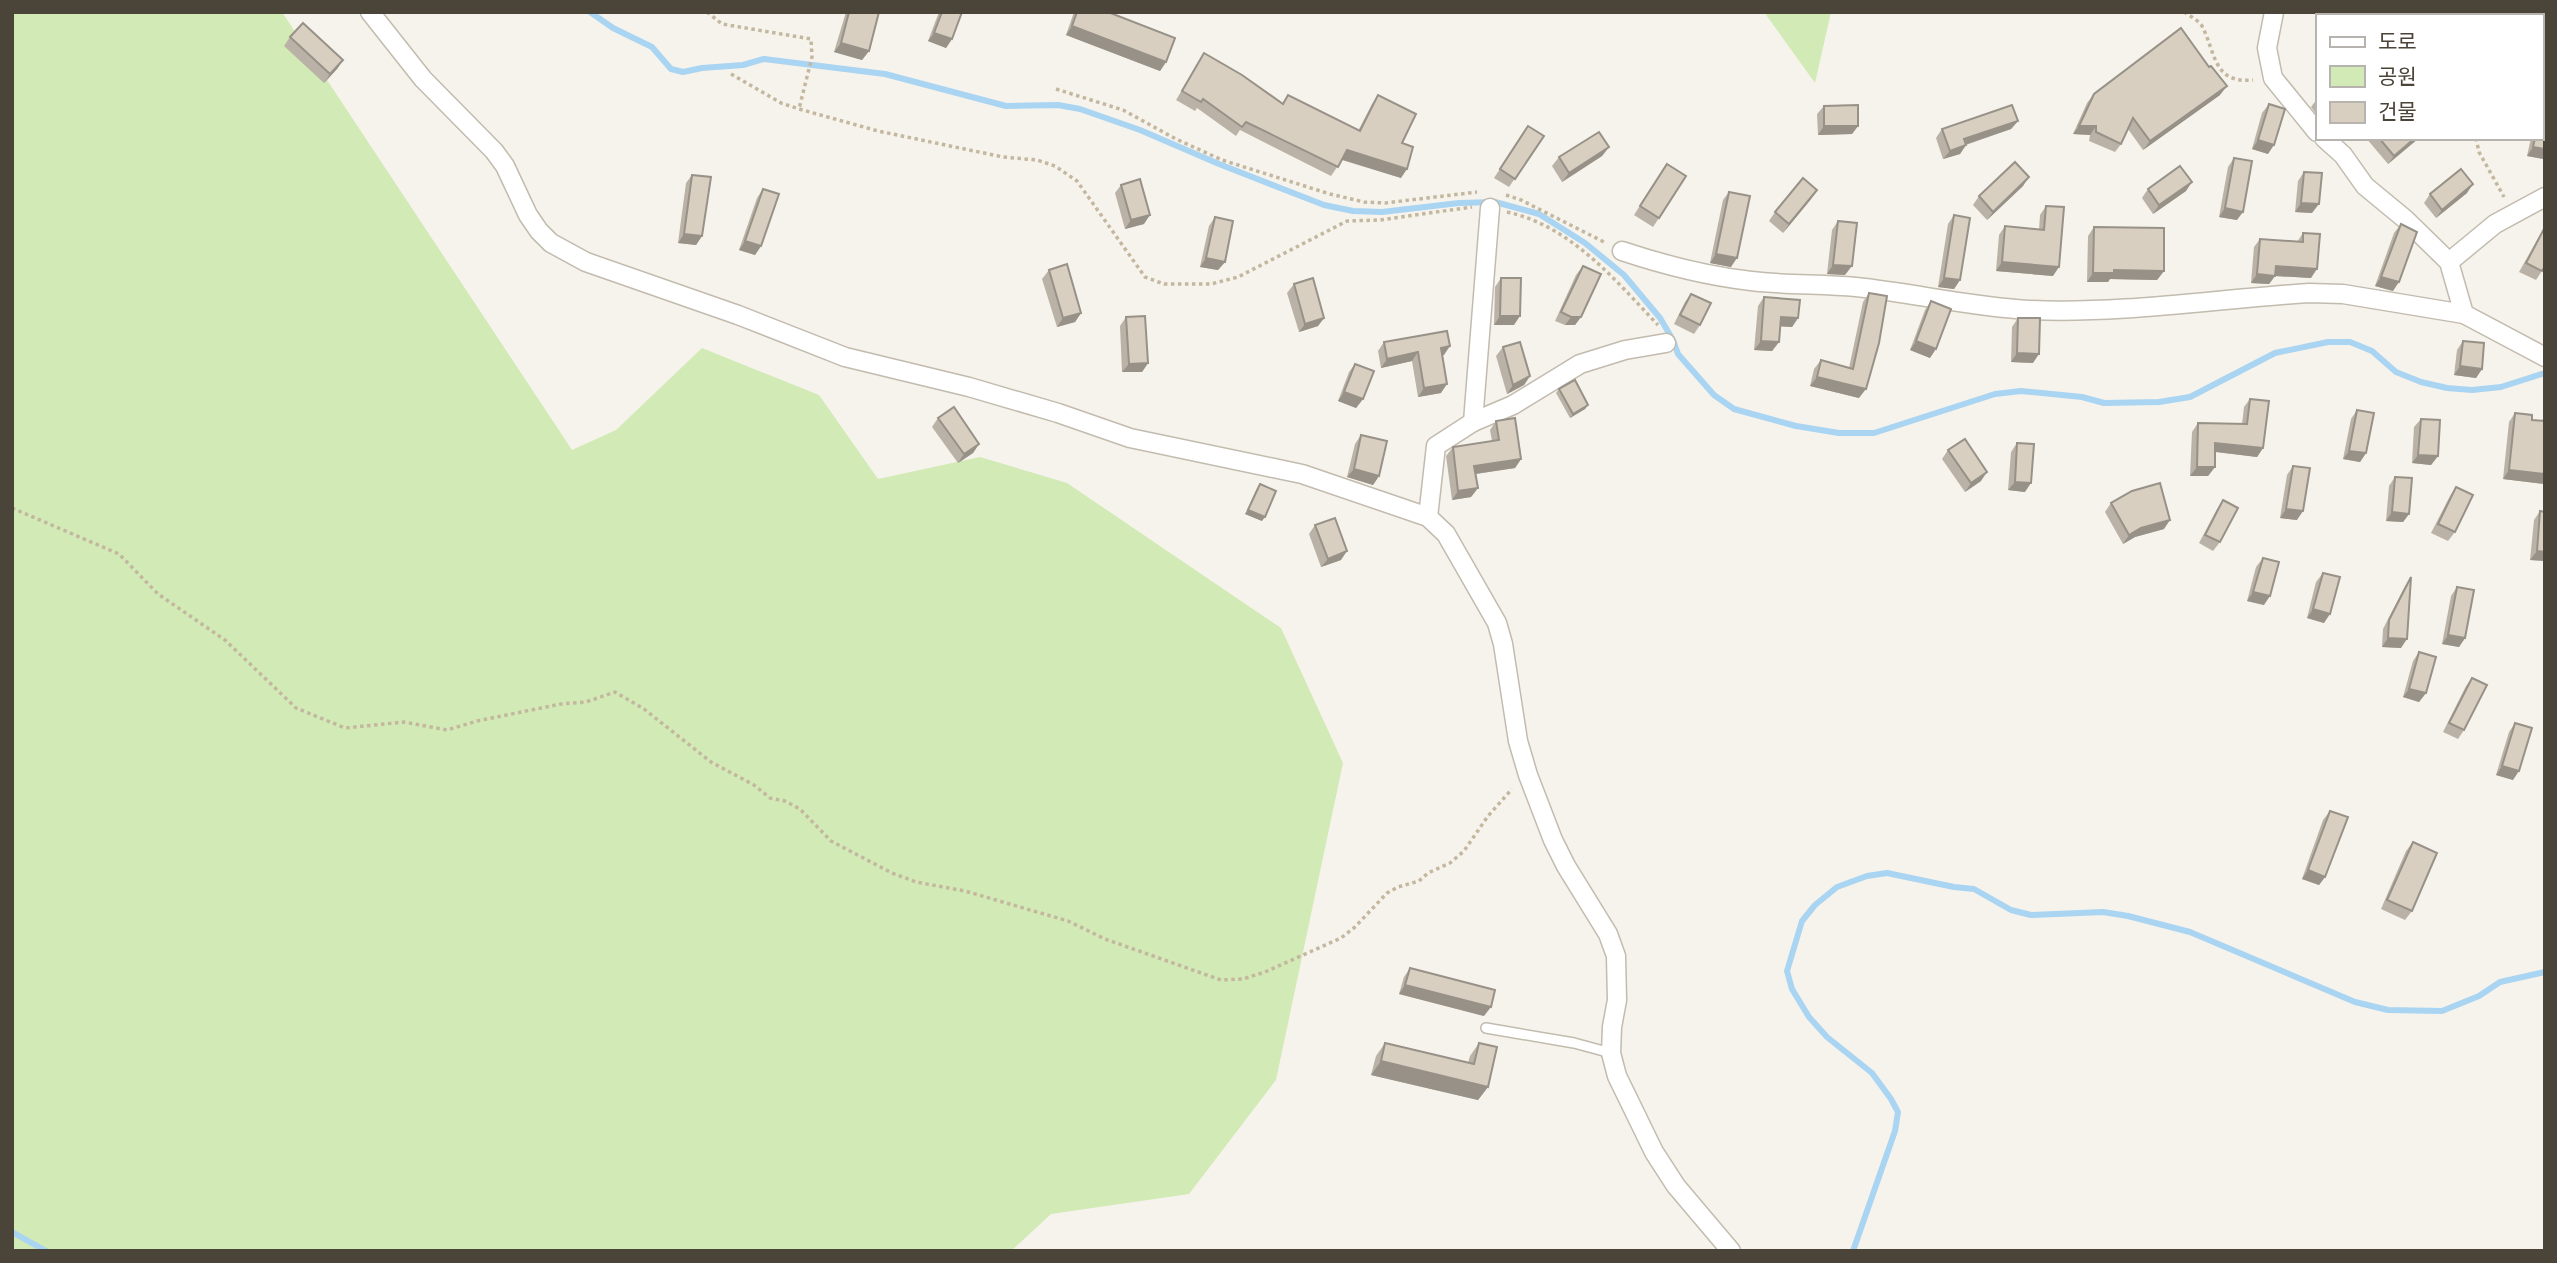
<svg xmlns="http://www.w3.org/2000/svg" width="2557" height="1263" font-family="Poppins,'Noto Sans KR',sans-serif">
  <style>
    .green { fill: #d2eab5 }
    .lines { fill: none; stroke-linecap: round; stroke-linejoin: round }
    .stream { stroke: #a9d4f2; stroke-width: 6 }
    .service-casing { stroke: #c2bbae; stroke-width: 12 }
    .minor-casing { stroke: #c2bbae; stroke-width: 21 }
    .path { stroke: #c4b79f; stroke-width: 3.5; stroke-dasharray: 3.5 3.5; stroke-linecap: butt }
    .service { stroke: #fff; stroke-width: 9 }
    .minor { stroke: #fff; stroke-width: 18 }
    .wall { fill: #bab2a6 }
    .shaded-wall { fill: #979187 }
    .building { fill: #d8cfc1; stroke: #979187; stroke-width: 2 }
  </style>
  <rect width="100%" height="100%" fill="#f6f3ec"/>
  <g class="green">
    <polygon points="12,12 282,12 572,450 616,430 702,348 819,395 878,479 980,457 1067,483 1281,628 1343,763 1276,1080 1189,1194 1051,1214 1011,1251 12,1251"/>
    <polygon points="1764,12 1831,12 1815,83"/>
  </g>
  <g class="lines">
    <g class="stream">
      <polyline points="590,12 613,28 652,47 671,69 683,72 702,68 743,65 764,59 885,74 1006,106 1058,105 1080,109 1140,130 1219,164 1324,205 1353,211 1382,212 1459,203 1495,202 1539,214 1585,243 1624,275 1660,318 1673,340 1678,354 1714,395 1734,409 1796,426 1839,433 1874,433 1995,394 2021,391 2082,397 2104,403 2159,402 2190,397 2275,353 2328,342 2350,342 2372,351 2396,372 2421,382 2447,388 2472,390 2501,387 2545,373"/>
      <polyline points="12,1232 46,1251"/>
      <polyline points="1853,1251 1895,1131 1898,1112 1891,1099 1872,1073 1827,1037 1809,1017 1792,989 1787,971 1802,921 1815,905 1837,887 1867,876 1887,873 1954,887 1974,889 2011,910 2031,915 2103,912 2128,916 2190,932 2355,1002 2388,1010 2442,1011 2479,996 2500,982 2545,972"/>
    </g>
    <defs>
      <polyline id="service" points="1486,1028 1574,1043 1611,1053"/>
      <g id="minor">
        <polyline points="370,12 423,79 494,151 505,166 528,215 539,231 551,243 586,262 738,315 845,357 969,387 1058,413 1130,438 1302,474 1428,517 1446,534 1497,623 1503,644 1518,741 1528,775 1553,840 1566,866 1608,934 1616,956 1617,1000 1612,1027 1611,1053 1617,1076 1654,1152 1676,1186 1731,1251"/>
        <polyline points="2274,12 2267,48 2273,78 2317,132"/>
        <polyline points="2324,138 2343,155 2365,186 2405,219 2449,262 2464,314"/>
        <path d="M 1622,251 C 1664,265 1707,276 1751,281 C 1786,285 1821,284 1856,287 C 1914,293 1971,307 2030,310 C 2123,314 2216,299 2309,293 L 2343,294 L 2464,314 L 2545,357"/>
        <polyline points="2449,262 2495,224 2545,197"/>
        <polyline points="1473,422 1513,405 1580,364 1625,350 1666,343"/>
        <polyline points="1428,517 1436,446 1473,422 1490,208"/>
      </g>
    </defs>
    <use href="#service" class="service-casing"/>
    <use href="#minor" class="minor-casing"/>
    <g class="path">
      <polyline points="707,12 722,24 811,39 812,57 799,109"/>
      <path d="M 2184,12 C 2190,16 2198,20 2202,26 C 2216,53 2213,84 2253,80"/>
      <polyline points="2391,12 2393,16"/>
      <polyline points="731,74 781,103 799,109 878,131 1003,157 1037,160 1055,166 1077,181 1145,277 1164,284 1211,284 1238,277 1347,221 1380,220 1472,207"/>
      <polyline points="1056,89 1123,110 1176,139 1222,160 1330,194 1364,202 1385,203 1477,192"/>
      <polyline points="2476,138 2479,152 2504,197"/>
      <polyline points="1506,195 1521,200 1606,243"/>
      <path d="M 1507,212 C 1571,226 1615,280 1658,325"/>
      <polyline points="12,508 119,554 158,594 225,640 296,708 345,728 404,722 447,730 477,721 561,704 586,702 615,692 644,709 711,762 754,785 770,798 785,801 800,809 831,841 892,873 916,882 965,891 1068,921 1105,939 1221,980 1243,979 1265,972 1341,938 1355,927 1387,893 1398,887 1419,881 1428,873 1450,863 1464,851 1488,816 1512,789"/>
      <polyline points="1451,1251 1474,1251"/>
    </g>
    <use href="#service" class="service"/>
    <use href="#minor" class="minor"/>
  </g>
  <g class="wall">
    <polygon points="846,12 879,12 869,51 862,60 834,52"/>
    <polygon points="939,12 962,12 952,39 946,48 928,41"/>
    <polygon points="1074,12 1108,12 1166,62 1160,71 1066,35"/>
    <polygon points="2448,12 2504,12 2499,16 2451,16"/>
    <polygon points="290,37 343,60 337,69 324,83 284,46"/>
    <polygon points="1204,53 1282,104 1288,95 1358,131 1372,104 1378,95 1402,143 1401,178 1342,160 1331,176 1240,130 1236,136 1197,108 1195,111 1176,100"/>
    <polygon points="2545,71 2545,158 2544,159 2527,156 2531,138 2541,138 2541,88"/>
    <polygon points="2094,94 2220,95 2143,150 2128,129 2121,144 2115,152 2089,141 2090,135 2073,134 2087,103"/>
    <polygon points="2317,99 2317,115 2311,107"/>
    <polygon points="2269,104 2268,154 2252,149 2262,113"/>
    <polygon points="1824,106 1858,126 1852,134 1818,135 1817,114"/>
    <polygon points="2018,121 2011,129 1966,145 1960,154 1943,159 1936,138 1942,129"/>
    <polygon points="1528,126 1544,136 1509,187 1494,178"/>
    <polygon points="2366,138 2419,138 2388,164"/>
    <polygon points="1609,147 1602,156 1562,182 1552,166 1559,157"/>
    <polygon points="2234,158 2237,220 2219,217 2228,167"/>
    <polygon points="2304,172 2312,213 2295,212 2298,181"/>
    <polygon points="1661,173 1659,218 1653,227 1634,215"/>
    <polygon points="692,175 702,236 696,245 678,243 686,183"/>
    <polygon points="1121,185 1144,224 1125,229 1115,193"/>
    <polygon points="2023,186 1987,220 1973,205 1979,196"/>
    <polygon points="763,189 761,246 755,255 739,250 757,198"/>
    <polygon points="2148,189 2186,191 2153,214 2142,198"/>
    <polygon points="1729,192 1731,267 1710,263 1723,200"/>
    <polygon points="2467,193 2436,218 2424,203 2430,194"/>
    <polygon points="1811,199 1783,233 1769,221 1775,212"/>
    <polygon points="2046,206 2053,276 1996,271 1999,235 2005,226 2039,230 2040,215"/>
    <polygon points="1954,215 1960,280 1954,289 1938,287 1948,224"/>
    <polygon points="1215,217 1225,262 1218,270 1200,267 1209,226"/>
    <polygon points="1838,221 1845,275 1827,274 1832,230"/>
    <polygon points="2401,224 2393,291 2375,286 2394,233"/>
    <polygon points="2545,226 2545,266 2536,280 2519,272"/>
    <polygon points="2094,227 2164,271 2157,280 2110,279 2108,282 2087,282 2088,236"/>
    <polygon points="2303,233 2311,278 2275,276 2269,284 2251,283 2254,247 2260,239 2297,242"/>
    <polygon points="1583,266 1581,317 1575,325 1565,325 1555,321 1576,275"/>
    <polygon points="1049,270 1081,313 1075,322 1057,327 1042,279"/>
    <polygon points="1501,278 1514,325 1494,325 1495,287"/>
    <polygon points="1294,284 1324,318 1318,326 1299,332 1287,293"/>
    <polygon points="1869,293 1859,398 1810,386 1814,369 1821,360 1849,368 1863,302"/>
    <polygon points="1691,294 1700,325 1694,334 1674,324 1685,302"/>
    <polygon points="1764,297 1798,318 1792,327 1780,326 1779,342 1772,351 1754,350 1758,306"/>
    <polygon points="1931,301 1930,358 1910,350 1925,310"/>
    <polygon points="1126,317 1148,363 1142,372 1122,372 1120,326"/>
    <polygon points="2018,318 2033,363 2011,362 2012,327"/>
    <polygon points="2463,341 2482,369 2476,378 2454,375 2457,350"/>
    <polygon points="1384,342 1444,355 1442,355 1441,393 1418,397 1412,361 1381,368 1378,351"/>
    <polygon points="1503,347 1530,376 1524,385 1507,394 1496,356"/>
    <polygon points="1355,364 1363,399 1356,408 1338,401 1349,372"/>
    <polygon points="1559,389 1588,405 1585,409 1570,418 1556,393"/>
    <polygon points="2250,399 2263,448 2257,457 2215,452 2215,467 2208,476 2190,476 2192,432 2198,423 2242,424 2244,407"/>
    <polygon points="2357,410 2366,453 2360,462 2343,459 2351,419"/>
    <polygon points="2515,413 2532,420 2545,421 2545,484 2503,479 2509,422"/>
    <polygon points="938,418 979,444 973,453 958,463 932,427"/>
    <polygon points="2421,419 2438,456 2431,465 2412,463 2414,427"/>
    <polygon points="1496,421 1521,459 1515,468 1476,474 1478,488 1471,497 1452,500 1446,456 1453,447 1492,441 1490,430"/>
    <polygon points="1361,435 1379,476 1373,485 1347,477 1355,444"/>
    <polygon points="2017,443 2025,492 2008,490 2011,452"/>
    <polygon points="1948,450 1981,481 1965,492 1942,459"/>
    <polygon points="2293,466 2297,520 2280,518 2287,475"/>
    <polygon points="2395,477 2409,514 2403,522 2386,521 2389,486"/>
    <polygon points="1260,484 1262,521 1245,514 1257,488"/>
    <polygon points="2456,487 2455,532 2448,541 2431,533 2450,496"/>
    <polygon points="2223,500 2220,542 2213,551 2199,543 2217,509"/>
    <polygon points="2111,503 2164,529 2135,537 2123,544 2105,512"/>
    <polygon points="2540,511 2545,512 2545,561 2530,560 2534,520"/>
    <polygon points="1315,525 1341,560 1321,567 1309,534"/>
    <polygon points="2263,558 2264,605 2247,601 2256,567"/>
    <polygon points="2323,573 2324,623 2307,618 2316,582"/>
    <polygon points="2411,577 2401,648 2382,647 2383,629 2405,586"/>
    <polygon points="2457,587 2465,638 2459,647 2442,644 2451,596"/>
    <polygon points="2419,652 2426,693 2419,702 2403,697 2413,661"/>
    <polygon points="2472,678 2464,730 2458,739 2443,732 2466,686"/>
    <polygon points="2515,723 2513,780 2496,775 2509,732"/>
    <polygon points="2330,811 2325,877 2319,885 2302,879 2323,820"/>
    <polygon points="2413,842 2412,911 2405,920 2381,909 2406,851"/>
    <polygon points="1410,968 1484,1016 1399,994 1404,977"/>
    <polygon points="1385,1043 1468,1063 1470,1056 1479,1043 1488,1087 1478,1100 1371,1075 1376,1056"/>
  </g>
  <g class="shaded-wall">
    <polygon points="2497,12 2504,12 2499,16 2491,16"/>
    <polygon points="1072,26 1166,62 1160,71 1066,35"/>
    <polygon points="934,33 952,39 946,48 928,41"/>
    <polygon points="841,43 869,51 862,60 834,52"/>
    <polygon points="343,60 337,69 324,83 330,74"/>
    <polygon points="2227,86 2220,95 2143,150 2150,141"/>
    <polygon points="2018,121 2011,129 1958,147 1964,139"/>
    <polygon points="1824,126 1858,126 1852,134 1818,135"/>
    <polygon points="2079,126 2096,126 2090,135 2073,134"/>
    <polygon points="2415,138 2419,138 2388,164 2394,156"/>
    <polygon points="2258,140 2274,145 2268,154 2252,149"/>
    <polygon points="1966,145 1960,154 1943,159 1950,151"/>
    <polygon points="1609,147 1602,156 1562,182 1569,173"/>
    <polygon points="2533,147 2545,149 2544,159 2527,156"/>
    <polygon points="1347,150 1407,169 1401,178 1340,159"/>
    <polygon points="2029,177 2023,186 1987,220 1993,212"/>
    <polygon points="2192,182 2186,191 2153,214 2159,205"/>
    <polygon points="2473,184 2467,193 2436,218 2442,210"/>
    <polygon points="1817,190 1811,199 1783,233 1789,224"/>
    <polygon points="2301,203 2319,204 2312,213 2295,212"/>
    <polygon points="2225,208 2243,212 2237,220 2219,217"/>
    <polygon points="1150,215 1144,224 1125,229 1131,220"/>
    <polygon points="684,234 702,236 696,245 678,243"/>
    <polygon points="745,241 761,246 755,255 739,250"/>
    <polygon points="1716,254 1737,258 1731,267 1710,263"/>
    <polygon points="1206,258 1225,262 1218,270 1200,267"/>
    <polygon points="2002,262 2059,267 2053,276 1996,271"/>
    <polygon points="1833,265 1852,266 1845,275 1827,274"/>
    <polygon points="2276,266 2317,269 2311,278 2275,276 2269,284 2251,283 2257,274"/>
    <polygon points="2114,270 2164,271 2157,280 2110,279 2108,282 2087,282 2093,273"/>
    <polygon points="2381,277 2399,282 2393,291 2375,286"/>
    <polygon points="1944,278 1960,280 1954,289 1938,287"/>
    <polygon points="1081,313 1075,322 1057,327 1063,318"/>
    <polygon points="1500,316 1520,316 1514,325 1494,325"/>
    <polygon points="1571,317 1581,317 1575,325 1565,325"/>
    <polygon points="1781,317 1798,318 1792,327 1775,326"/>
    <polygon points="1324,318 1318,326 1299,332 1305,324"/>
    <polygon points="1761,341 1779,342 1772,351 1754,350"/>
    <polygon points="1916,341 1936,349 1930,358 1910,350"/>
    <polygon points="1450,346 1444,355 1434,357 1441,348"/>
    <polygon points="1418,352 1412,361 1381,368 1387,359"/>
    <polygon points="2017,353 2039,354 2033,363 2011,362"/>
    <polygon points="1148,363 1142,372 1122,372 1129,364"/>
    <polygon points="2460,366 2482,369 2476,378 2454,375"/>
    <polygon points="1530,376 1524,385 1507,394 1513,385"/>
    <polygon points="1817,377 1866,389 1859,398 1810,386"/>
    <polygon points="1447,384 1441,393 1418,397 1424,388"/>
    <polygon points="1344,392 1363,399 1356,408 1338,401"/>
    <polygon points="1588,405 1585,409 1570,418 1573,414"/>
    <polygon points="2215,443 2263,448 2257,457 2209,451"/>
    <polygon points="979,444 973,453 958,463 964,454"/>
    <polygon points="2349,451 2366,453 2360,462 2343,459"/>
    <polygon points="2418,455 2438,456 2431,465 2412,463"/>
    <polygon points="1521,459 1515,468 1468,475 1474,466"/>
    <polygon points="2197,467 2215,467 2208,476 2190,476"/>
    <polygon points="1354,469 1379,476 1373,485 1347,477"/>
    <polygon points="2509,470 2545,474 2545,484 2503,479"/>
    <polygon points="1987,472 1981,481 1965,492 1971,483"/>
    <polygon points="2015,482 2031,483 2025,492 2008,490"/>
    <polygon points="1478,488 1471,497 1452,500 1458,491"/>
    <polygon points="2286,509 2303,511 2297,520 2280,518"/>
    <polygon points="1248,510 1265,517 1262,521 1245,514"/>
    <polygon points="2392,512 2409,514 2403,522 2386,521"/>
    <polygon points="2170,520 2164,529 2135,537 2123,544 2129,535 2141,528"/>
    <polygon points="1347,551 1341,560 1321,567 1328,559"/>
    <polygon points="2537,551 2545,552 2545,561 2530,560"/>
    <polygon points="2253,592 2270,596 2264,605 2247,601"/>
    <polygon points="2313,609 2330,614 2324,623 2307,618"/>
    <polygon points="2448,635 2465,638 2459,647 2442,644"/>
    <polygon points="2388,638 2407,639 2401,648 2382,647"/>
    <polygon points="2409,689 2426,693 2419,702 2403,697"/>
    <polygon points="2502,766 2519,771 2513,780 2496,775"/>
    <polygon points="2308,870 2325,877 2319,885 2302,879"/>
    <polygon points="1405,985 1491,1007 1484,1016 1399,994"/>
    <polygon points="1381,1061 1488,1087 1478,1100 1371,1075"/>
  </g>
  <g class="building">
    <polygon points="849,12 879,12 869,51 841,43"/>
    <polygon points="942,12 962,12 952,39 934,33"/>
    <polygon points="1077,12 1108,12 1175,38 1166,62 1072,26"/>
    <polygon points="2460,12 2497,12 2491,16 2463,16"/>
    <polygon points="303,23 343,60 330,74 290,37"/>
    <polygon points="2181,28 2209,67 2211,66 2227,86 2150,141 2133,118 2121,144 2096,132 2096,126 2079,126 2094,94"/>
    <polygon points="1204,53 1242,75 1283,104 1288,95 1360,131 1378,95 1416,114 1402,143 1413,147 1407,169 1347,150 1338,167 1246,122 1242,127 1203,99 1201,102 1182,91"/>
    <polygon points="2545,92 2545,149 2533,147 2535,138 2541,138 2541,109"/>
    <polygon points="2269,104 2285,109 2274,145 2258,140"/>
    <polygon points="1858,105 1858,126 1824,126 1824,106"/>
    <polygon points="2012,105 2018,121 1964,139 1966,145 1950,151 1942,129"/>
    <polygon points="1528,126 1544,136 1515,179 1500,169"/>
    <polygon points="1599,132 1609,147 1569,173 1559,157"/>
    <polygon points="2379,138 2415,138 2394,156"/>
    <polygon points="2234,158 2252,161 2243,212 2225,208"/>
    <polygon points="2015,162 2029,177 1993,212 1979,196"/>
    <polygon points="1667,164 1686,176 1659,218 1640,206"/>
    <polygon points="2180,166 2192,182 2159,205 2148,189"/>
    <polygon points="2461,169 2473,184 2442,210 2430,194"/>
    <polygon points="2304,172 2322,173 2319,204 2301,203"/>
    <polygon points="692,175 711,177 702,236 684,234"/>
    <polygon points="1803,178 1817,190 1789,224 1775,212"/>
    <polygon points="1140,179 1150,215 1131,220 1121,185"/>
    <polygon points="763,189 779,194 761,246 745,241"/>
    <polygon points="1729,192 1750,196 1737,258 1716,254"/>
    <polygon points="2046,206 2064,207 2059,267 2002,262 2005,226 2044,230"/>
    <polygon points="1954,215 1970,218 1960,280 1944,278"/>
    <polygon points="1215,217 1233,221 1225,262 1206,258"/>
    <polygon points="1838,221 1857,223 1852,266 1833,265"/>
    <polygon points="2401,224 2417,232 2399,282 2381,277"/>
    <polygon points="2094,227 2164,228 2164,271 2114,270 2114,273 2093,273"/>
    <polygon points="2545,227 2545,266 2542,271 2526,263"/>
    <polygon points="2303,233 2320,234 2317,269 2276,266 2275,276 2257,274 2260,239 2303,242"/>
    <polygon points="1067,264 1081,313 1063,318 1049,270"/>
    <polygon points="1583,266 1601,274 1581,317 1571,317 1561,312"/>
    <polygon points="1313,278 1324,318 1305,324 1294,284"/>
    <polygon points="1501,278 1521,278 1520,316 1500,316"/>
    <polygon points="1869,293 1887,296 1879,343 1866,389 1817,377 1821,360 1853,369"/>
    <polygon points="1691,294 1711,303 1700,325 1680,315"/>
    <polygon points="1764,297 1800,300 1798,318 1781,317 1779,342 1761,341"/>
    <polygon points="1931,301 1951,309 1936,349 1916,341"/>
    <polygon points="1145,316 1148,363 1129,364 1126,317"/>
    <polygon points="2018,318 2040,318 2039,354 2017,353"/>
    <polygon points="1447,331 1450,346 1441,348 1447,384 1424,388 1418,352 1387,359 1384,342"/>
    <polygon points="2463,341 2484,343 2482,369 2460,366"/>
    <polygon points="1520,342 1530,376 1513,385 1503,347"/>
    <polygon points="1355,364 1374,371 1363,399 1344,392"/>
    <polygon points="1575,380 1588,405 1573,414 1559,389"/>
    <polygon points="2250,399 2269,401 2263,448 2215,443 2215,467 2197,467 2198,423 2247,424"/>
    <polygon points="954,407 979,444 964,454 938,418"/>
    <polygon points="2357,410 2374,413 2366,453 2349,451"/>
    <polygon points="2515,413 2532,415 2532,420 2545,421 2545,474 2509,470"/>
    <polygon points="1515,418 1521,459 1474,466 1478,488 1458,491 1453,447 1499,440 1496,421"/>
    <polygon points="2421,419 2440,420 2438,456 2418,455"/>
    <polygon points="1361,435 1387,441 1379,476 1354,469"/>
    <polygon points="1965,439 1987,472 1971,483 1948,450"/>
    <polygon points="2017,443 2034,444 2031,483 2015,482"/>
    <polygon points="2293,466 2310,468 2303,511 2286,509"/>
    <polygon points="2395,477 2412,478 2409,514 2392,512"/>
    <polygon points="2160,483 2170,520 2141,528 2129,535 2111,503 2132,491"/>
    <polygon points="1260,484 1276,491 1265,517 1248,510"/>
    <polygon points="2456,487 2473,495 2455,532 2438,524"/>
    <polygon points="2223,500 2238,508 2220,542 2205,535"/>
    <polygon points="2540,511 2545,512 2545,552 2537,551"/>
    <polygon points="1335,518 1347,551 1328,559 1315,525"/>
    <polygon points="2263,558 2279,562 2270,596 2253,592"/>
    <polygon points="2323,573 2340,577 2330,614 2313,609"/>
    <polygon points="2411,577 2407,639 2388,638 2389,620"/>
    <polygon points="2457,587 2474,590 2465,638 2448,635"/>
    <polygon points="2419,652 2436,657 2426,693 2409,689"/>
    <polygon points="2472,678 2487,685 2464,730 2449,723"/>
    <polygon points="2515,723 2532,728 2519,771 2502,766"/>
    <polygon points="2330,811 2348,817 2325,877 2308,870"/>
    <polygon points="2413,842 2437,853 2412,911 2387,900"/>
    <polygon points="1410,968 1495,990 1491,1007 1405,985"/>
    <polygon points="1385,1043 1474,1064 1479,1043 1497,1047 1488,1087 1381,1061"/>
  </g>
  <rect width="2557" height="1263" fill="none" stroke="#4b4439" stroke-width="28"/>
  <rect x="2316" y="14" width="228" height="126" fill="#ffffff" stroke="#b7b4b0" stroke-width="2"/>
  <rect x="2330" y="37" width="35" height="10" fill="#ffffff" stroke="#b7b4b0" stroke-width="2"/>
  <text x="2378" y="49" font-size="21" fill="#4b4439">도로</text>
  <rect x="2330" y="66" width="35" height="21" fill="#d2eab5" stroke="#b7b4b0" stroke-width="2"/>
  <text x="2378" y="84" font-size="21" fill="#4b4439">공원</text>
  <rect x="2330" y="102" width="35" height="21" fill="#d8cfc1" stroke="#b7b4b0" stroke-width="2"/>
  <text x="2378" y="119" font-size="21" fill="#4b4439">건물</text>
</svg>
